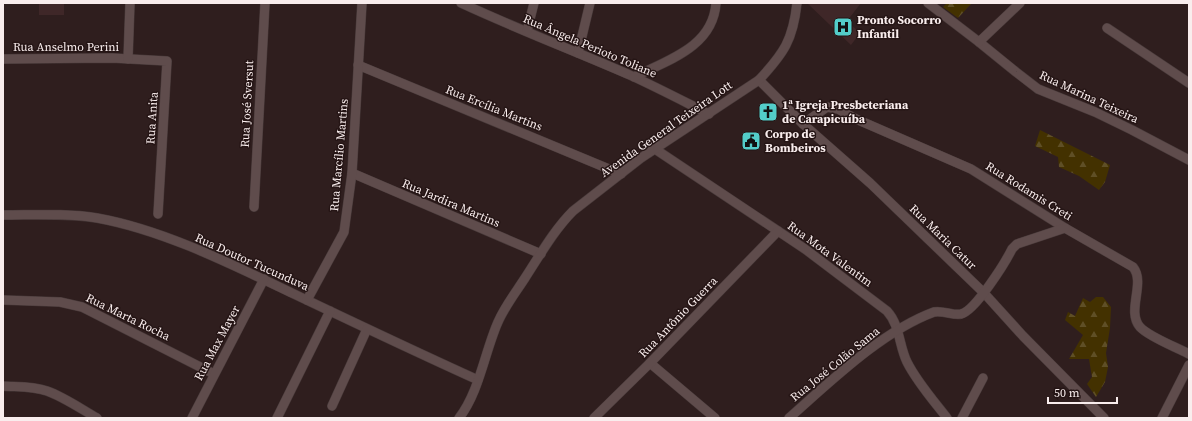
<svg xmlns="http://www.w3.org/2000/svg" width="1192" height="421" font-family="'Source Serif 4',serif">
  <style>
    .built { fill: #3f2728 }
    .forest { fill: url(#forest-firs) }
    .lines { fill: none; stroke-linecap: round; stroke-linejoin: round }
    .minor-casing { stroke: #483a3a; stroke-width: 10 }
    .minor { stroke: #5f4c4c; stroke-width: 9 }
    .labels { text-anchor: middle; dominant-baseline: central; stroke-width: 3; stroke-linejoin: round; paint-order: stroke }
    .poi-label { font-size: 12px; font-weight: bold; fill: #f9eded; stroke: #251515; text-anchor: start }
    .street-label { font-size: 12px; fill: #f9eded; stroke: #251515 }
  </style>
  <defs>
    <pattern id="forest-firs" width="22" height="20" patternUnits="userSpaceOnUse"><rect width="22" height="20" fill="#433100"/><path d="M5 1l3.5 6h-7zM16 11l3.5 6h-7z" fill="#5f4f26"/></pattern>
  </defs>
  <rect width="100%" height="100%" fill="#2f1e1e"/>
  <g class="built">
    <rect x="39" y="3" width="25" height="12"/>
    <polygon points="807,3 861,3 847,21 860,33 851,45"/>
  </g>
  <g class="forest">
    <polygon points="947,3 972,3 958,18 943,7"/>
    <polygon points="1040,130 1110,165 1105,182 1099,190 1079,176 1059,167 1058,157 1035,146"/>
    <polygon points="1096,297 1103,297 1111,307 1110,328 1106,353 1108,367 1105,382 1096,397 1087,384 1092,377 1089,359 1069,359 1083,335 1065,320 1068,312 1075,316 1083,298 1090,302"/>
  </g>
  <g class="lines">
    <defs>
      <g id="minor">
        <path d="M 461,3 C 517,29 575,51 632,76 C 658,88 683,101 709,114"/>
        <polyline points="928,3 979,42 1016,72 1038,89 1095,112 1132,130 1189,160"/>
        <polyline points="1107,28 1189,83"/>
        <polyline points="527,31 534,3"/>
        <polyline points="979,42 1020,3"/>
        <polyline points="578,53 590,3"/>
        <polyline points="3,59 112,58 167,61 158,214"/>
        <polyline points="128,59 130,3"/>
        <polyline points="358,65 621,174"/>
        <path d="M 634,77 C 668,60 713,47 716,3"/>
        <polyline points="759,80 803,124 870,183 984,293 1023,336 1104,418"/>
        <path d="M 803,124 L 827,107 L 838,109 L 856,119 L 971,169 L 1065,228 L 1133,267 C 1146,283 1126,311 1140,327 C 1149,337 1176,347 1189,354"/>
        <path d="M 655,149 L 805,249 L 887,311 C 900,325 899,346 907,362 C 917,382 933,400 947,418"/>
        <polyline points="352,173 541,254"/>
        <polyline points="254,207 265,3"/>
        <path d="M 3,215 C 34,215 66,213 97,218 C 164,230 233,265 294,294 C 355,323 416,352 478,380"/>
        <polyline points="3,300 60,302 82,307 214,374"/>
        <polyline points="307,300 344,232 352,173 362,3"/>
        <polyline points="650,363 715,418"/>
        <path d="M 3,386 C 17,387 33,386 47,391 C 64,397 81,409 97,418"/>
        <polyline points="332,406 367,329"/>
        <polyline points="192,418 264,279"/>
        <polyline points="277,418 330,311"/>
        <path d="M 459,418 C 479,393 485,351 498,322 C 505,306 516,292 525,278 C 540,255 554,230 573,211 L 641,158 L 759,80 C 784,53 793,40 797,3"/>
        <polyline points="594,418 650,363 778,231"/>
        <path d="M 789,418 C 830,382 882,331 934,312 C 943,310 954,316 961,314 C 975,311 1005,263 1012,249 L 1017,244 L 1065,228"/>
        <polyline points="962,418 983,378"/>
        <polyline points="1162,418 1189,365"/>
      </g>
    </defs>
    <use href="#minor" class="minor-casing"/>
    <use href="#minor" class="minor"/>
  </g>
  <defs>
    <symbol id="hospital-square" viewBox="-11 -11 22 22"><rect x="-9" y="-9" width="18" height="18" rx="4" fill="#53cdc9" stroke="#251515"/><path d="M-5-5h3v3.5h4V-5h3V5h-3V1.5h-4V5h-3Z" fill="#111"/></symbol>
    <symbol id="church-square" viewBox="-11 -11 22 22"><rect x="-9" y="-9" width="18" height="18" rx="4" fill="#53cdc9" stroke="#251515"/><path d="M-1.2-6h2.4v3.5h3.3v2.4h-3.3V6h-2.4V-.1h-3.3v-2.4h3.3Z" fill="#111"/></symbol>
    <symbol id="civic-square" viewBox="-11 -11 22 22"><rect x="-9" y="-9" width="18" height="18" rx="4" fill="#53cdc9" stroke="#251515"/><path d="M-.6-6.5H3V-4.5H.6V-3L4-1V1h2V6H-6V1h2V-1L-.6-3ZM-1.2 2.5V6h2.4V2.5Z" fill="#111"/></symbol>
  </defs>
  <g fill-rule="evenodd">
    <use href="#hospital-square" x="832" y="16" width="22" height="22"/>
    <use href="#church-square" x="757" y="101" width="22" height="22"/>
    <use href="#civic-square" x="740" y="130" width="22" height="22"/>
  </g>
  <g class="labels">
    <g class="poi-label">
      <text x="857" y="20">Pronto Socorro<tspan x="857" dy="14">Infantil</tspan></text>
      <text x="782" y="105">1ª Igreja Presbeteriana<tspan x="782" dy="14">de Carapicuíba</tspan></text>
      <text x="765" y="134">Corpo de<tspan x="765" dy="14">Bombeiros</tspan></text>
    </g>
    <g class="street-label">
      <text transform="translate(590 46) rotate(23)">Rua Ângela Perioto Toliane</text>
      <text x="66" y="47">Rua Anselmo Perini</text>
      <text transform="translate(1089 97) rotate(25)">Rua Marina Teixeira</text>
      <text transform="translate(247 104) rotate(-87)">Rua José Sversut</text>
      <text transform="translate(494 108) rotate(22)">Rua Ercília Martins</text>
      <text transform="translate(152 118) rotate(-86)">Rua Anita</text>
      <text transform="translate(666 129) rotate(-35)">Avenida General Teixeira Lott</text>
      <text transform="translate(339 155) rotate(-85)">Rua Marcílio Martins</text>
      <text transform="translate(1029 191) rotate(32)">Rua Rodamis Creti</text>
      <text transform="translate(451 203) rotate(23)">Rua Jardira Martins</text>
      <text transform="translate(943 237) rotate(44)">Rua Maria Catur</text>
      <text transform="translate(830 254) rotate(36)">Rua Mota Valentim</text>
      <text transform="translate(252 262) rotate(24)">Rua Doutor Tucunduva</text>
      <text transform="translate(128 317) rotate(26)">Rua Marta Rocha</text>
      <text transform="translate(678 317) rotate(-46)">Rua Antônio Guerra</text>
      <text transform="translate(217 343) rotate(-62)">Rua Max Mayer</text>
      <text transform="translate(835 364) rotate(-39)">Rua José Colão Sama</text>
    </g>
  </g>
  <rect width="1192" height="421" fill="none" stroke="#f9eded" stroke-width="8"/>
  <path d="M1048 397v6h69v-6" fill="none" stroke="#f9eded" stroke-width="2"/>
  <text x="1054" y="397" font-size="12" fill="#f9eded" stroke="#251515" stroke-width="3" paint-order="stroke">50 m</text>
</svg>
